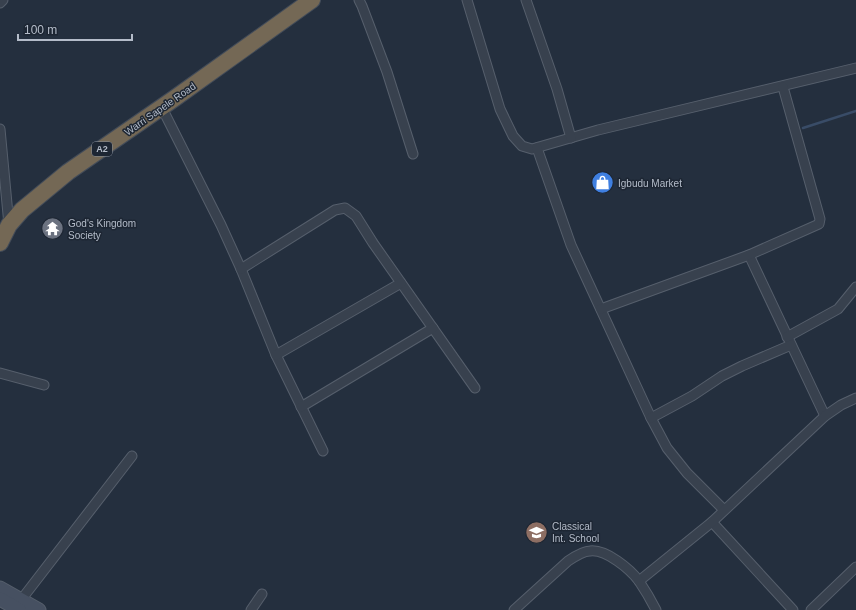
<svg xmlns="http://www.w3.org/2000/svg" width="856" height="610" font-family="Helvetica,sans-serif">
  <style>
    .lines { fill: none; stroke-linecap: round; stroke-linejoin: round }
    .stream { stroke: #394c67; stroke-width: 2.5 }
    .street-casing { stroke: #565f6c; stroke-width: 11 }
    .secondary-casing { stroke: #565f6c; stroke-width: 15 }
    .highway-casing { stroke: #434c59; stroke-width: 18 }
    .street { stroke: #38414e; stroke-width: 9 }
    .secondary { stroke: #465061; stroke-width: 13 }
    .highway { stroke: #746855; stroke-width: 16 }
    .labels { text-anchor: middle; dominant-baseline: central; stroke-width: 3; stroke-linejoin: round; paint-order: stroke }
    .shield { fill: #1d2633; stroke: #878f9c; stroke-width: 1 }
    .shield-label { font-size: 9px; font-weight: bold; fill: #b4bcc9 }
    .street-label { font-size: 10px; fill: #b4bcc9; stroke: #1d2633 }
    .poi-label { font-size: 10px; fill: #b4bcc9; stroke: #1d2633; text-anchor: start }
  </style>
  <rect width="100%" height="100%" fill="#242f3e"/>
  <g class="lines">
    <polyline class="stream" points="803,128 856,111"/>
    <defs>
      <g id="street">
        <polyline points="359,0 362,6 387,72 413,154"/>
        <polyline points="467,0 500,109 513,136 522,146 532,149 598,130 856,68"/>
        <polyline points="526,0 557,89 571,138"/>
        <polyline points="0,3 3,0"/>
        <polyline points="162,108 221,225 241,269 276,355 323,451"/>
        <polyline points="0,129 9,225"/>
        <polyline points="537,148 571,245 651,418 667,448 687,473 724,510"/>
        <polyline points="749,255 825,416"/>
        <polyline points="241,269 335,210 345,208 356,216 373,243 475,388"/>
        <polyline points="601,309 749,255 819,224 820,219 783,87"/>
        <polyline points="787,337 838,309 856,287"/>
        <polyline points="276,355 401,283"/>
        <polyline points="0,373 44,385"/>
        <polyline points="301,407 433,328"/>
        <polyline points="651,418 692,396 722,376 742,366 791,345"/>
        <polyline points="712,522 793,610"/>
        <polyline points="639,581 712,522 825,416 841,405 856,398"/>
        <polyline points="21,600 132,456"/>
        <polyline points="251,610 262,594"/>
        <path d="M 514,610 L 568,561 C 574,557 583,551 590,551 C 606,549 630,569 639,581 C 645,590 651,600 656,610"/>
        <polyline points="811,610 856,567"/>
      </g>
      <g id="secondary">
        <polyline points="0,588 39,610"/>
        <polyline points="0,599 19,610"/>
      </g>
      <polyline id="highway" points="0,243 9,225 22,210 68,172 175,98 312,0"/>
    </defs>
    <use href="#street" class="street-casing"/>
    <use href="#secondary" class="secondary-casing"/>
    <use href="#highway" class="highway-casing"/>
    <use href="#street" class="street"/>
    <use href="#secondary" class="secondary"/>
    <use href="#highway" class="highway"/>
  </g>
  <defs>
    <symbol id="shop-disc" viewBox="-11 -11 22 22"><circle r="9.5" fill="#3f7fe0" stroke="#1d2633"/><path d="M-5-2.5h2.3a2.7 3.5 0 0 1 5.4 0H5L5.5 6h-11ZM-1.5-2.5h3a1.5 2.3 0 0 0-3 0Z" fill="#fff"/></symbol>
    <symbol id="temple-disc" viewBox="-11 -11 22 22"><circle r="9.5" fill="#6b7280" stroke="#1d2633"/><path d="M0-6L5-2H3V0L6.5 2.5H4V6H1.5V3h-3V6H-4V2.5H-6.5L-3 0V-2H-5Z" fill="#fff"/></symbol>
    <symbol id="university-disc" viewBox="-11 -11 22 22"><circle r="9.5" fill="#8d6e63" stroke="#1d2633"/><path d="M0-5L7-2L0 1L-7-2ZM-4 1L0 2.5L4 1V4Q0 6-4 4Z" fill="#fff"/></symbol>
  </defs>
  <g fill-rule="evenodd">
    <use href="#shop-disc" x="590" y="170" width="25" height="25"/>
    <use href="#temple-disc" x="40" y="216" width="25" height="25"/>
    <use href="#university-disc" x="524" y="520" width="25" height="25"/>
  </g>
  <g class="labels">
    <rect class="shield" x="92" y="142" width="20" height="14" rx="3"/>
    <g class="shield-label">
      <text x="102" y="149">A2</text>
    </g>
    <g class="street-label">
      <text transform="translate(160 109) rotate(-35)">Warri Sapele Road</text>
    </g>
    <g class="poi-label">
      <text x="618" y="183">Igbudu Market</text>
      <text x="68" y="223">God's Kingdom<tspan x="68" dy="12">Society</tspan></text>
      <text x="552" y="526">Classical<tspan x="552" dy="12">Int. School</tspan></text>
    </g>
  </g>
  <path d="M18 34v6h114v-6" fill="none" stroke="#b4bcc9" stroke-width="2"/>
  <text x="24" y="34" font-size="12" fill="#b4bcc9" stroke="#1d2633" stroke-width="3" paint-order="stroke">100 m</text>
</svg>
